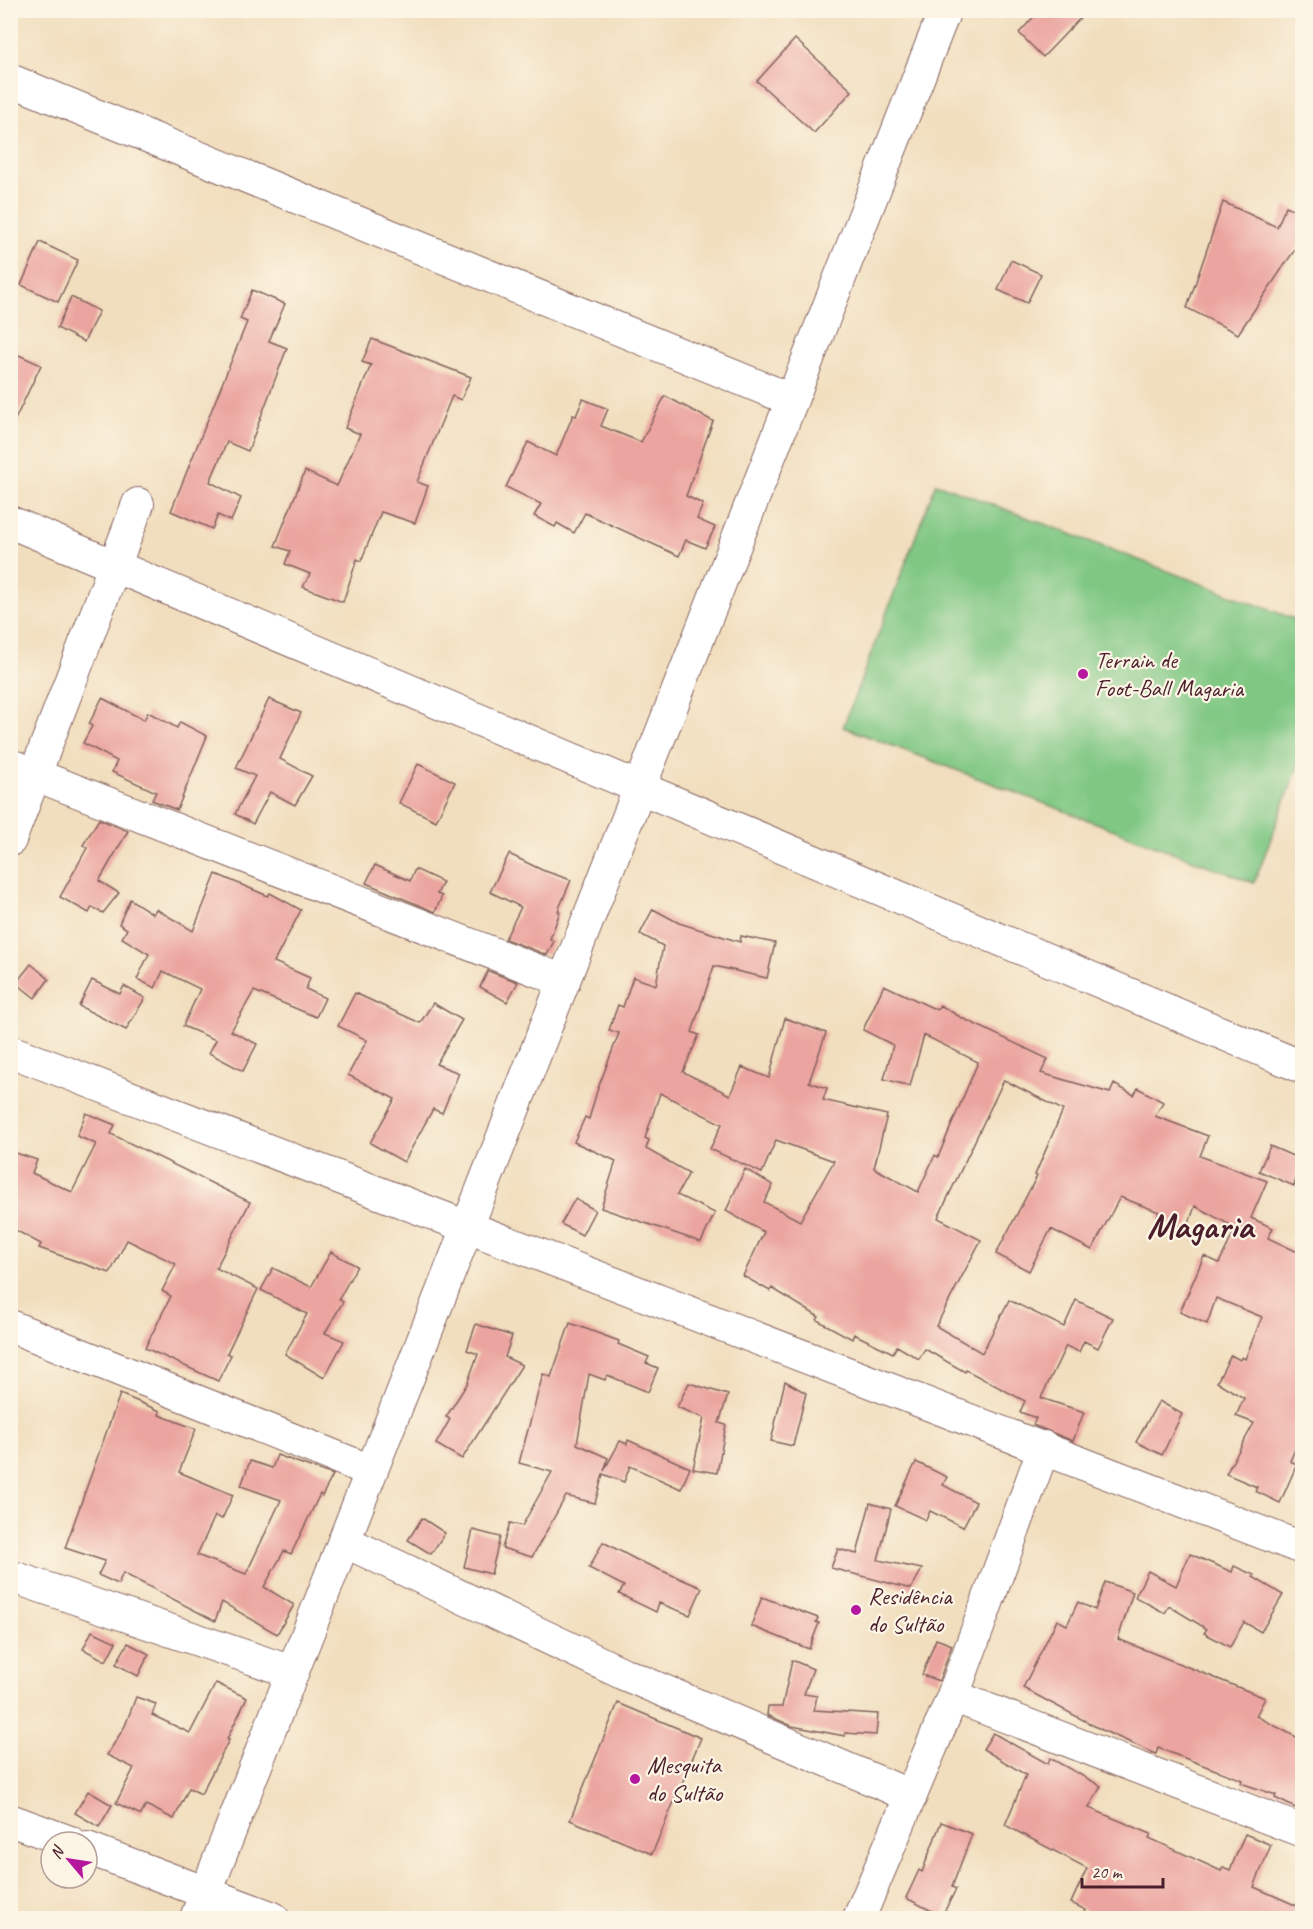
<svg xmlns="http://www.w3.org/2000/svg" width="1313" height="1929" font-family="Caveat,sans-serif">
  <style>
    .green { fill: #7fc783; stroke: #647357; stroke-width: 1.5 }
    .building { fill: #eba49f }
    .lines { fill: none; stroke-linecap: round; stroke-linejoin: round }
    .minor-casing { stroke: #84625e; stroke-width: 34 }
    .minor { stroke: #fff; stroke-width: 32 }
    .poi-dot { fill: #b5179e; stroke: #fcf5e5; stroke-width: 2 }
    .labels { text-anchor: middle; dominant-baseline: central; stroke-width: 4.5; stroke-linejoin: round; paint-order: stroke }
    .poi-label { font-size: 24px; fill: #4a1f2b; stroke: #fcf5e5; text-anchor: start }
    .town-label { font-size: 36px; font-weight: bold; fill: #4a1f2b; stroke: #fcf5e5 }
  </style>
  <rect width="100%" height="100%" fill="#fcf5e5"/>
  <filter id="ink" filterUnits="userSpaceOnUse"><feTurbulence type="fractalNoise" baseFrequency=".0167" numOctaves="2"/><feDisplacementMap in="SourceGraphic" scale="12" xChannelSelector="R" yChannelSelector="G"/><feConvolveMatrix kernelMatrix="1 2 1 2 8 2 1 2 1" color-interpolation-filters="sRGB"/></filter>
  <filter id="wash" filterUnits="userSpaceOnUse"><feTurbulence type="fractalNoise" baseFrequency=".008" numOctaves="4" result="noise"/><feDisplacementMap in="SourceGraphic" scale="24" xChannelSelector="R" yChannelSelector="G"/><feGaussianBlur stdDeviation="1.35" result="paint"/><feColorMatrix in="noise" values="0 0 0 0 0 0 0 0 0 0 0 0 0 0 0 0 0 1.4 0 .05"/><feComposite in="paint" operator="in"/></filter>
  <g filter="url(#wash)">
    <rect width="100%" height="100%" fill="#f1debe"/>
    <polygon class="green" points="936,483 1302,622 1302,756 1254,883 843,727"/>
    <g id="blocks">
      <g class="building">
        <polygon points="1040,10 1088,10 1043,57 1019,33"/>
        <polygon points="795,39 852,91 814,133 757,81"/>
        <polygon points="1223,202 1277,227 1286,206 1302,213 1302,239 1238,334 1187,308"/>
        <polygon points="40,242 78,260 58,302 21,285"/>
        <polygon points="1011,260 1041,274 1027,303 998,290"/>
        <polygon points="252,290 285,304 269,341 287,348 248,451 227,442 210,482 241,498 231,521 218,515 212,529 171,511 247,322 240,319"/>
        <polygon points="71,297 99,311 84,342 57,328"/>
        <polygon points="372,339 471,377 461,400 452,396 417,482 428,486 415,523 381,512 361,561 357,559 343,602 303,587 310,574 285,564 290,551 275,546 305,471 337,486 360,434 345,428 371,365 362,362"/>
        <polygon points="10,351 41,365 10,430"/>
        <polygon points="665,396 713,421 686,496 703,504 697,519 715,527 705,548 686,540 679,556 585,513 574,533 557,523 555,527 534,516 541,504 506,487 528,442 556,456 573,415 576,416 583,399 608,409 601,426 641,442"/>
        <polygon points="102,698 144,720 148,712 177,728 180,722 207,736 177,810 152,800 156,792 112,772 117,761 83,743 92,726 89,724"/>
        <polygon points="269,699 301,713 280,759 312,776 295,805 270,792 253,824 235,814 255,776 236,768"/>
        <polygon points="418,764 455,782 436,821 399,803"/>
        <polygon points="99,819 128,831 99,881 119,893 103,913 92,907 89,913 60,897 87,848 83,845"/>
        <polygon points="509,854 542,870 571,880 558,911 560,912 550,939 554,941 547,955 505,939 521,907 490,892"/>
        <polygon points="375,865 410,881 415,869 443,882 437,894 442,896 435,912 366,883"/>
        <polygon points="216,874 268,896 270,893 301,910 274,962 310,978 306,989 325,998 316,1017 254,991 231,1031 257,1044 243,1071 209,1053 216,1040 183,1026 200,989 163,971 155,988 137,979 149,954 122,938 127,929 119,924 130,899 153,914 156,909 193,931"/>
        <polygon points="653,909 679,923 740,942 741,936 775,943 767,978 714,966 692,1032 699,1035 683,1072 730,1095 742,1067 769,1078 785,1018 826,1033 809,1082 827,1088 823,1100 887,1115 874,1168 918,1192 935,1155 938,1157 978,1062 924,1035 910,1086 884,1079 893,1045 863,1030 884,985 937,1010 940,1005 962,1018 1048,1059 1041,1073 1110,1093 1114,1084 1134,1095 1138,1088 1163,1102 1155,1116 1208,1136 1200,1156 1267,1181 1251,1218 1273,1228 1268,1238 1302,1254 1302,1433 1290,1461 1297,1464 1280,1503 1255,1491 1257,1487 1226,1474 1254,1423 1236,1416 1244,1398 1217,1382 1231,1355 1240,1360 1242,1357 1245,1359 1262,1317 1216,1298 1207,1324 1180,1312 1204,1256 1219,1263 1236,1228 1195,1206 1187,1229 1157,1218 1159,1212 1120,1197 1092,1250 1051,1229 1029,1271 996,1254 1037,1176 1035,1175 1063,1110 1004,1080 938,1218 981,1240 936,1326 982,1353 1009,1300 1064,1327 1076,1300 1113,1318 1098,1348 1084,1341 1079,1352 1066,1346 1041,1398 1084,1412 1073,1441 1033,1425 1036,1418 1020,1412 1025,1401 966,1370 965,1372 925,1349 919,1359 897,1346 893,1353 854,1334 852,1339 817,1320 819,1317 772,1288 770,1291 743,1276 764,1232 726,1211 745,1169 773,1185 764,1202 800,1221 834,1161 776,1140 762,1173 710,1149 722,1124 660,1093 645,1138 649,1140 646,1149 689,1173 677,1195 715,1213 701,1242 601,1208 616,1161 574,1142 585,1117 589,1119 597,1091 619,1033 609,1030 618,1005 623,1007 633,977 656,985 663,946 640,934"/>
        <polygon points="31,964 49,979 35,998 16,983"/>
        <polygon points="488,971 518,982 507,1002 480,987"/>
        <polygon points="92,980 120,994 124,986 145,998 126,1030 79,1006"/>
        <polygon points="355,993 420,1023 433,1003 462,1020 436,1064 459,1073 442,1113 433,1109 404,1162 370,1143 395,1099 348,1075 367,1040 338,1026"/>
        <polygon points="86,1113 115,1125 111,1134 250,1202 216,1268 258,1289 227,1353 231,1355 218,1381 145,1348 171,1296 162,1291 176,1264 127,1240 110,1273 39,1248 41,1244 10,1227 10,1151 37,1160 32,1173 72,1192 96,1144 77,1136"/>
        <polygon points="1270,1146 1302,1160 1294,1186 1259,1171"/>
        <polygon points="575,1199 595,1210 582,1235 561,1224"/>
        <polygon points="331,1252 357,1266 339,1299 343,1302 325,1333 344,1341 324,1378 285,1354 307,1314 261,1290 273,1268 311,1287"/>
        <polygon points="570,1323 619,1341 618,1344 649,1357 646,1363 658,1368 648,1392 607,1375 605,1380 589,1374 577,1444 608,1458 604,1471 620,1441 627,1444 628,1440 690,1468 681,1489 630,1466 624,1482 603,1474 595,1503 566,1496 532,1557 502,1548 510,1523 522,1526 552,1472 519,1463 543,1374 551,1377"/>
        <polygon points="476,1324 512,1336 505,1357 522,1365 462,1459 436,1444 450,1419 446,1417 467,1384 478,1354 467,1350"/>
        <polygon points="785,1381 806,1393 793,1446 771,1441"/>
        <polygon points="689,1383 728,1395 719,1423 726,1425 717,1473 693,1469 704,1418 677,1407"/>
        <polygon points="120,1394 160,1411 159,1415 196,1429 179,1472 233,1495 222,1519 215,1516 197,1555 246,1574 281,1500 241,1486 250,1461 272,1468 277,1455 333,1475 322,1496 320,1494 291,1554 284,1551 264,1587 294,1605 277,1634 222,1602 215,1621 123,1573 118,1584 98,1575 105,1561 65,1548"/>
        <polygon points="1159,1401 1182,1414 1162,1455 1136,1442"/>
        <polygon points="916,1462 947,1477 943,1485 976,1502 963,1527 930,1511 926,1520 895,1506"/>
        <polygon points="870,1503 891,1509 878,1560 922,1569 911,1589 831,1568 838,1549 857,1554"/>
        <polygon points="422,1518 445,1533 431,1554 408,1540"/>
        <polygon points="473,1530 500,1537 491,1574 464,1567"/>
        <polygon points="603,1542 637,1560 702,1588 690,1615 659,1603 656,1612 619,1594 624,1586 589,1568"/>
        <polygon points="1190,1554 1232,1572 1234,1566 1254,1575 1253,1577 1283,1595 1261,1632 1244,1622 1230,1647 1204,1633 1207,1629 1169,1606 1165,1613 1135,1597 1148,1571 1176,1586"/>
        <polygon points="1105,1582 1133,1592 1118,1639 1265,1698 1256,1716 1302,1740 1302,1811 1275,1798 1276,1795 1241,1783 1242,1780 1158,1748 1156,1754 1102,1730 1023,1688 1057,1620 1067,1625 1078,1602 1095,1610"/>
        <polygon points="762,1597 818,1618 816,1622 819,1623 809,1649 751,1626"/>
        <polygon points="92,1631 116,1642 106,1661 83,1649"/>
        <polygon points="936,1639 952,1645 939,1681 922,1675"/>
        <polygon points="128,1643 149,1654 138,1676 116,1664"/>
        <polygon points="792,1660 813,1669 804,1694 817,1696 814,1710 878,1714 876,1735 845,1733 845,1736 792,1726 767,1715 768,1707 782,1707"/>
        <polygon points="216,1683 247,1698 227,1739 229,1740 201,1794 189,1788 174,1819 146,1805 141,1815 116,1803 134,1768 107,1755 125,1726 136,1697 156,1704 152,1715 190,1733"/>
        <polygon points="618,1703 701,1738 652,1854 570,1820"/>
        <polygon points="993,1733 1048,1764 1050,1758 1101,1786 1089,1808 1151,1834 1149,1838 1221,1871 1223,1867 1230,1870 1245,1834 1271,1845 1254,1887 1302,1908 1302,1918 1082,1918 1086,1910 1071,1903 1087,1868 1005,1825 1026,1775 983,1749"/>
        <polygon points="88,1791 112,1805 99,1827 75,1813"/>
        <polygon points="941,1822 972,1834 952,1887 956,1889 942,1916 906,1898 919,1870 922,1872"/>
      </g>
    </g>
  </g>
  <g filter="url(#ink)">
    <use href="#blocks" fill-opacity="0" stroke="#84625e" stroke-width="1.5"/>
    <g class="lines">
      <defs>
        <g id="minor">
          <polyline points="10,80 792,400"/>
          <polyline points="10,522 1302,1067"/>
          <polyline points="10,765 564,981"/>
          <polyline points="10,840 138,504"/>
          <polyline points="10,1051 1302,1548"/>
          <polyline points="10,1326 371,1471"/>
          <polyline points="344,1541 624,1674 911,1796"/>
          <polyline points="10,1576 292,1672"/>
          <polyline points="953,1696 1302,1831"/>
          <polyline points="10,1820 70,1842"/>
          <polyline points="87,1848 273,1918"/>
          <polyline points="196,1918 945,10"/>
          <polyline points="859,1918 953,1696 1044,1447"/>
        </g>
      </defs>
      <use href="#minor" class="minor-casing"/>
      <use href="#minor" class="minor"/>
    </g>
  </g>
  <g class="poi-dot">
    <circle cx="1083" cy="674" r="6"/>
    <circle cx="856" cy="1610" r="6"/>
    <circle cx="635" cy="1779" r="6"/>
  </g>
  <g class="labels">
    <g class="poi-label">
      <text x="1095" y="660">Terrain de<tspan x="1095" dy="28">Foot-Ball Magaria</tspan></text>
      <text x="868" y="1596">Residência<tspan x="868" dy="28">do Sultão</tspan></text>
      <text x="647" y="1765">Mesquita<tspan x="647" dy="28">do Sultão</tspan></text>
    </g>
    <g class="town-label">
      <text x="1200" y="1226">Magaria</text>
    </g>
  </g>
  <rect width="1313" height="1929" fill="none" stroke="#fcf5e5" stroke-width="36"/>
  <g transform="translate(69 1860) rotate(299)"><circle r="28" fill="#fcf5e5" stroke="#b59f9b" stroke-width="1.5"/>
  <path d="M0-4.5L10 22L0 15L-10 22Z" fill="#b5179e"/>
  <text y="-9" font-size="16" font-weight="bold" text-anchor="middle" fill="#4a1f2b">N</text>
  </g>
  <path d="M1082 1878v9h81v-9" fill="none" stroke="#4a1f2b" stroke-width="3"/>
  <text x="1091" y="1878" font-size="18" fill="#4a1f2b" stroke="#fcf5e5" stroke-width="4.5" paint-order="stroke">20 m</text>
</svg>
